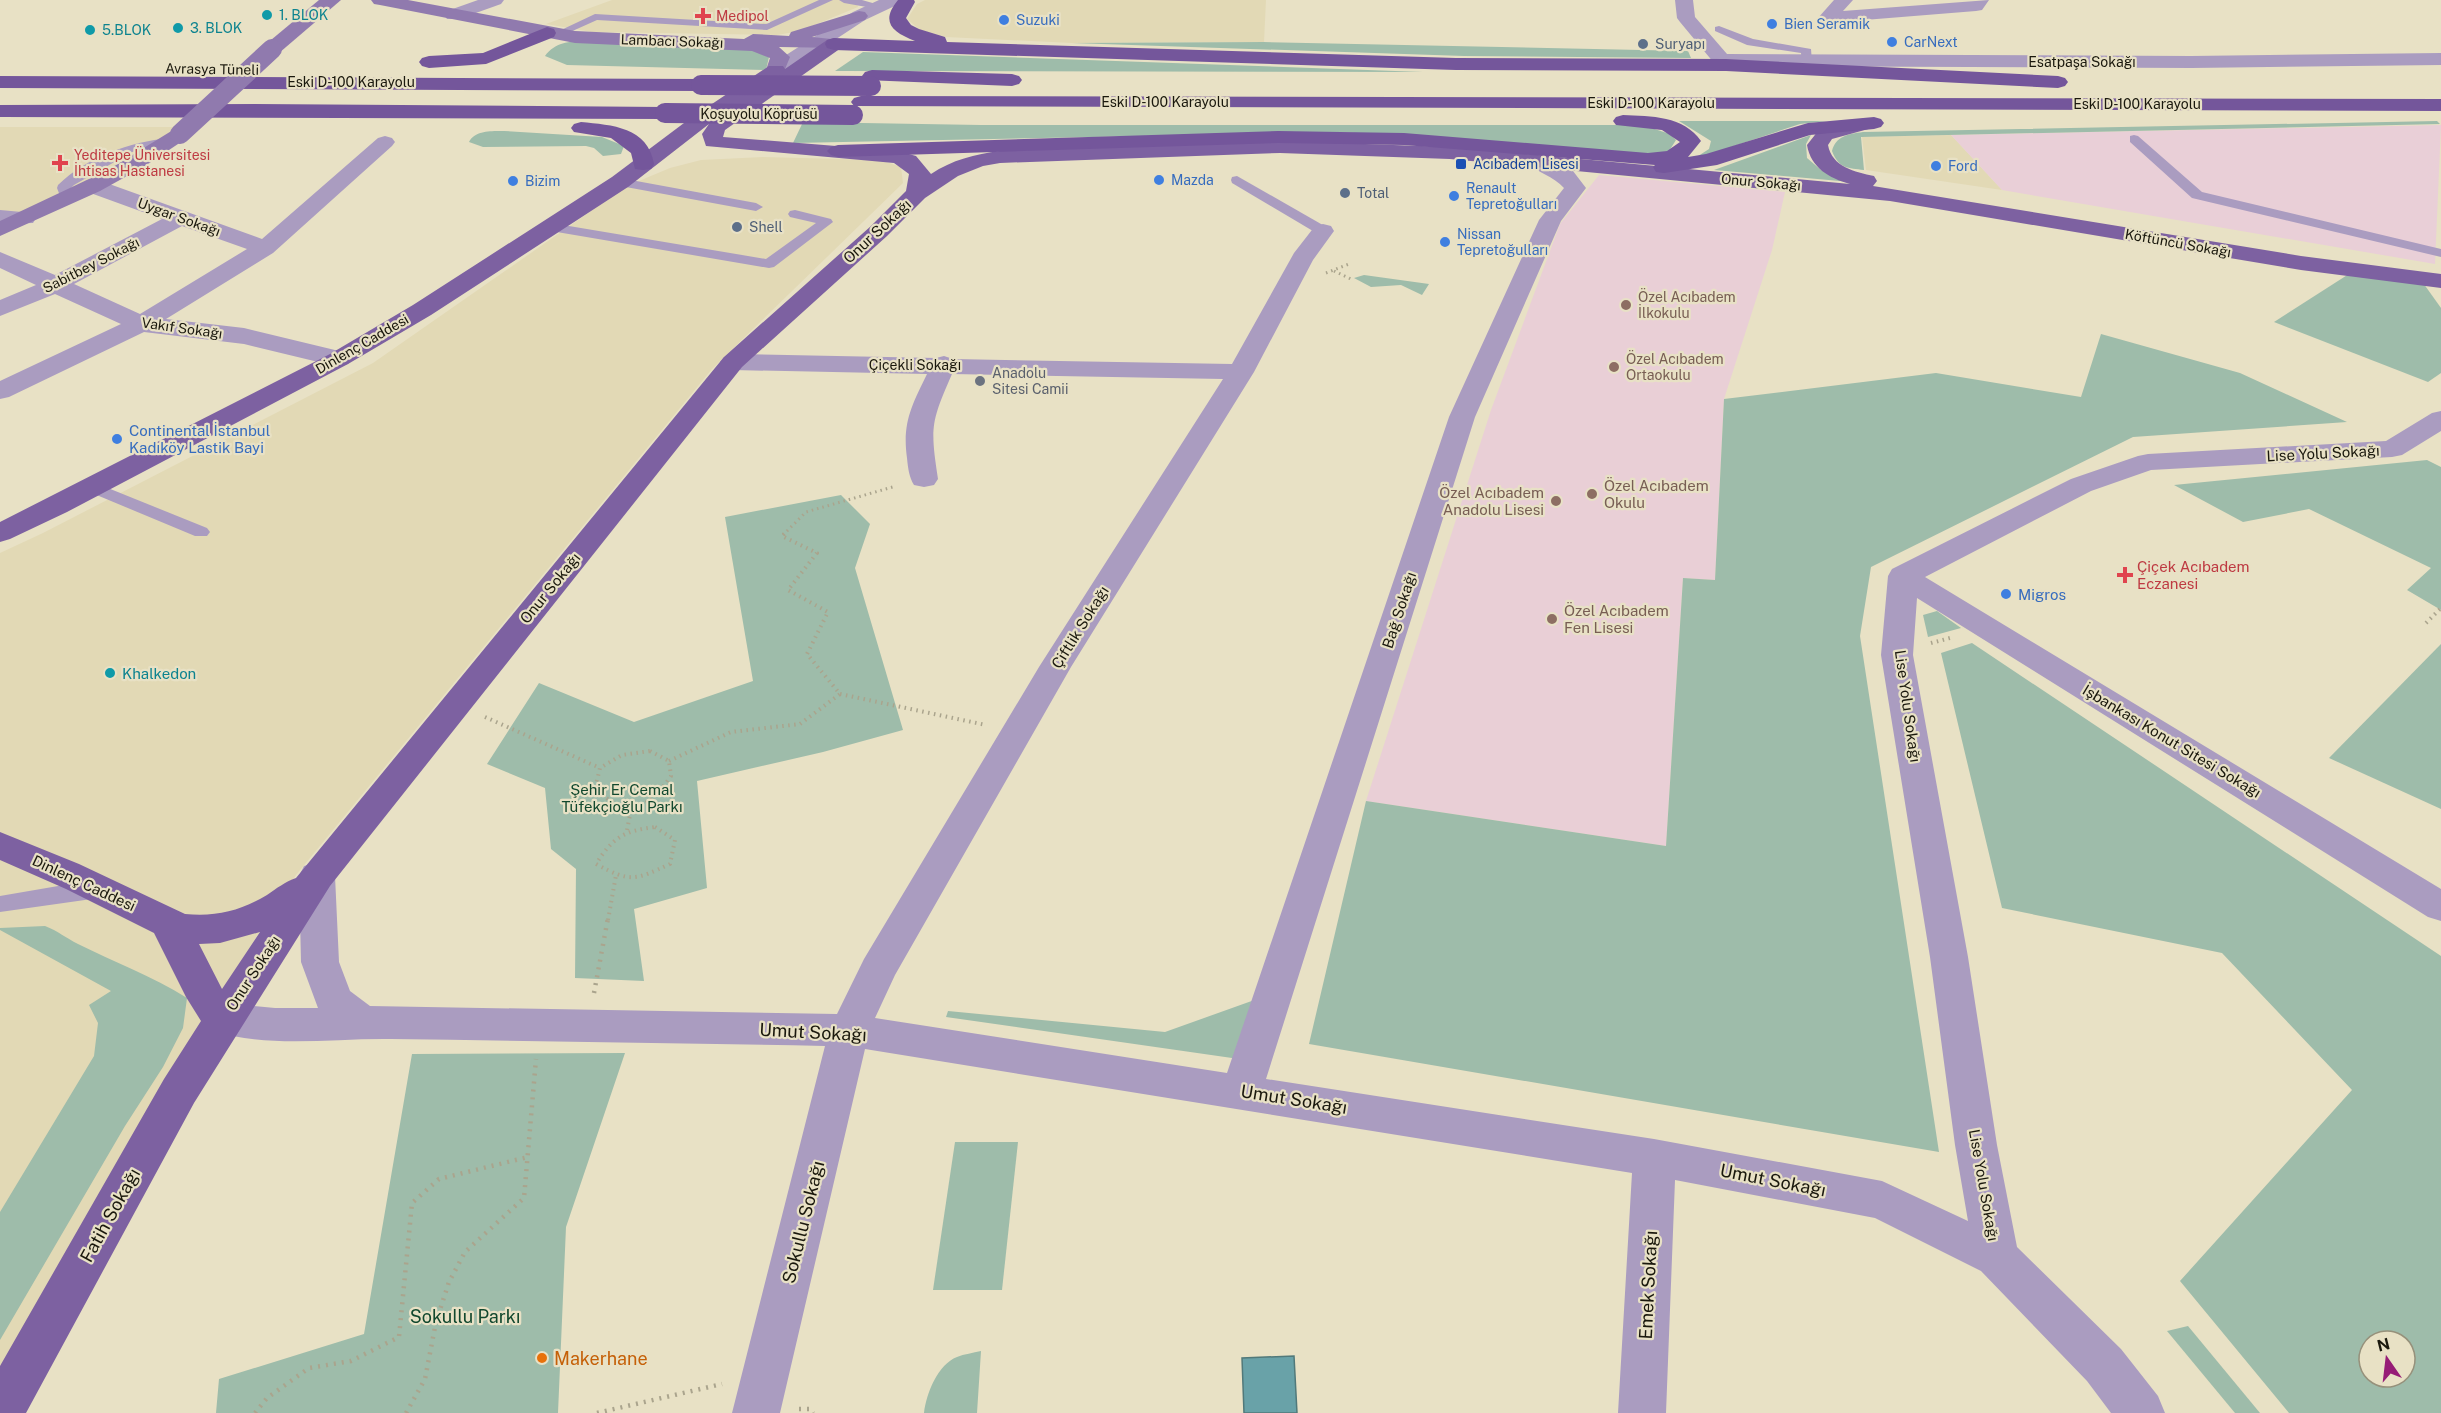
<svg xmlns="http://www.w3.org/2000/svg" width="2441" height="1413" font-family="'Public Sans',sans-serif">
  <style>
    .built { fill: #e2d9b5 }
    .industrial { fill: #e9cfd7 }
    .education { fill: #e9cfd6 }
    .green { fill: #9ebcaa; fill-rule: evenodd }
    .water { fill: #69a2a8; stroke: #51797a; stroke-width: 1.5 }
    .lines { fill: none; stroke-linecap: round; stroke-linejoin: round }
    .path-far2 { stroke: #aaa48d; stroke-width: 3; stroke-dasharray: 1.5 4; stroke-linecap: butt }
    .path-far1 { stroke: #aaa48d; stroke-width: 4; stroke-dasharray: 1.5 4.5; stroke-linecap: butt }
    .path { stroke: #aaa48d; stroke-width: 4.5; stroke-dasharray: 2 6; stroke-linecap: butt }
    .service { fill: #aa9cc0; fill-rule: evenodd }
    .minor { fill: #aa9cc0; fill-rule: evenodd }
    .tertiary { fill: #aa9cc0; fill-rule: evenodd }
    .secondary { fill: #907aae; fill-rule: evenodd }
    .primary { fill: #7d61a1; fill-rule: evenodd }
    .trunk { fill: #74569b; fill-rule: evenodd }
    .secondary-bridge { stroke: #907aae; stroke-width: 20 }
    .trunk-bridge { stroke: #74569b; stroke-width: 20 }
    .culture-dot { fill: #0f9aa8; stroke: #e8e1c5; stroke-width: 2 }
    .health-dot { fill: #e0444e; stroke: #e8e1c5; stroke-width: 2 }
    .shop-dot { fill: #3f7fe0; stroke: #e8e1c5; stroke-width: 2 }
    .service-dot { fill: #5c6f8a; stroke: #e8e1c5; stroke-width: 2 }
    .transit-dot { fill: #1a4fb4; stroke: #e8e1c5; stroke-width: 2 }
    .education-dot { fill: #8d6e63; stroke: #e8e1c5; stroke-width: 2 }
    .worship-dot { fill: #6b7280; stroke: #e8e1c5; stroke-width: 2 }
    .food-dot { fill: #e8710a; stroke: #e8e1c5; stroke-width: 2 }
    .labels { text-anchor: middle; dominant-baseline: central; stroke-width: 4.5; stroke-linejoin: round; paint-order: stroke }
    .far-culture-label { font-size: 14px; fill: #0d838f; stroke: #e8e1c5; text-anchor: start }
    .far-health-label { font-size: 14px; fill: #be3a42; stroke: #e8e1c5; text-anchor: start }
    .far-shop-label { font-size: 14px; fill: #366cbe; stroke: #e8e1c5; text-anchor: start }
    .far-street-label { font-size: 14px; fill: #1a180d; stroke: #e8e1c5 }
    .far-service-label { font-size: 14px; fill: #4e5e75; stroke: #e8e1c5; text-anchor: start }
    .far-transit-label { font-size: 14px; fill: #164399; stroke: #e8e1c5; text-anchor: start }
    .far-education-label { font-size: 14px; fill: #785e54; stroke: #e8e1c5; text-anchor: start }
    .far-worship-label { font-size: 14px; fill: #5b616d; stroke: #e8e1c5; text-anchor: start }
    .street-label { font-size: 15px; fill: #1a180d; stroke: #e8e1c5 }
    .shop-label { font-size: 15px; fill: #366cbe; stroke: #e8e1c5; text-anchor: start }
    .education-label { font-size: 15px; fill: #785e54; stroke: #e8e1c5; text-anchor: start }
    .health-label { font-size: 15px; fill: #be3a42; stroke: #e8e1c5; text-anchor: start }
    .culture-label { font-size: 15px; fill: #0d838f; stroke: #e8e1c5; text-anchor: start }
    .park-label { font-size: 15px; fill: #11482e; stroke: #e8e1c5 }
    .near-street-label { font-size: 18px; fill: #1a180d; stroke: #e8e1c5 }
    .near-park-label { font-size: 18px; fill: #11482e; stroke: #e8e1c5 }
    .near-food-label { font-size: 18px; fill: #c56008; stroke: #e8e1c5; text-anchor: start }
  </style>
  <rect width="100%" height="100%" fill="#e8e1c5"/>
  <g class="built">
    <polygon points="612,0 856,0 858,7 800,31 777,35 592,32 546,24"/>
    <polygon points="925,0 1266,0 1264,42 1072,43 946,37 920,30 907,19 917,4"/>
    <polygon points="0,127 179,127 73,191 14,216 0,215"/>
    <polygon points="1951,135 2002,190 1866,170 1862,137"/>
    <polygon points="763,157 881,160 901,167 903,183 712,369 296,875 196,1031 0,1388 0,553 43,533 373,363 627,186 670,168 701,160"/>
  </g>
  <polygon class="industrial" points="2441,125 2435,264 2002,190 1951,135"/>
  <polygon class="education" points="1599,175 1785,192 1772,250 1724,399 1715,580 1683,578 1666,846 1366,801 1491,410 1560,224"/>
  <g class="green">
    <path d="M 585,40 L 744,47 L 769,57 L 766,70 L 567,65 L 545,56 C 555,42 569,42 585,40 Z"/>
    <polygon points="1264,42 1688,51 1691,58 1464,56 1072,43"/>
    <polygon points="863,52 1423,72 835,71"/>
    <polygon points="1679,121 1827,121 1800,124 1692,160 1709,149 1711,141"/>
    <path d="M 2437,121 L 2440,124 L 1861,137 L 1864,170 C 1848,168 1839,169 1832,151 C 1836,136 1848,134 1863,132 Z"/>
    <polygon points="803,122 981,125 1642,125 1670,134 1676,140 1669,151 1652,154 1341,132 793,143"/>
    <path d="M 504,131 L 602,137 L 624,146 L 621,154 L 603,156 L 594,148 L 586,146 L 483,147 L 469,142 C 475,130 492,131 504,131 Z"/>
    <polygon points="1811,135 1806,144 1807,158 1821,170 1851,182 1714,170"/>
    <polygon points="2352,272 2421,280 2441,308 2441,373 2428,382 2274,322"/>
    <polygon points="1364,275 1429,284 1422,295 1401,285 1371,287 1354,278"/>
    <polygon points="2101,334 2240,373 2347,422 2133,437 1871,567 1860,636 1939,1152 1309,1044 1366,801 1666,846 1683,578 1715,580 1724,399 1936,373 2081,397"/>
    <polygon points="2427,460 2441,467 2441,610 2407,590 2431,568 2309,509 2243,522 2174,485"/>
    <polygon points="841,495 870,524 855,568 903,730 823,752 697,781 707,888 634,909 644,981 575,978 576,869 551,849 545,788 487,764 539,683 634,722 753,681 725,517"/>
    <polygon points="1937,611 1961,628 1928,637 1923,615"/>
    <path d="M 1972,643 L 2441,956 L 2441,1413 L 2289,1413 L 2180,1281 L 2352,1090 L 2222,953 L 2002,908 L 1941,653 ZM 2369,1341 L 2405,1341 L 2405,1377 L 2369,1377 Z"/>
    <polygon points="2441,644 2441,809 2329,758"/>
    <path d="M 45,926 C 58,931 66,938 78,944 C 114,962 152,976 187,998 L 183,1028 L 163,1067 L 125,1126 L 0,1340 L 0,1212 L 94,1056 L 98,1023 L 89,1005 L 111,991 L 0,930 L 0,928 Z"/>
    <polygon points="1260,998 1239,1059 946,1017 948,1011 1165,1032"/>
    <polygon points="625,1053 566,1227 558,1413 216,1413 219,1379 364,1334 412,1054"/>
    <polygon points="955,1142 1018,1142 1002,1290 933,1290"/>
    <polygon points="2188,1326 2260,1413 2235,1413 2167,1331"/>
    <path d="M 981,1351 L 977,1413 L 924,1413 C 926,1394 938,1364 957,1357 C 964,1354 973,1353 981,1351 Z"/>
  </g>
  <polygon class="water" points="1294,1356 1297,1413 1244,1413 1242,1358"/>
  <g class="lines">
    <g class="path-far2">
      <polyline points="1334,271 1351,279"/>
      <polyline points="1326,273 1349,264"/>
      <polyline points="783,535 806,512 896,486"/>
    </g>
    <g class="path-far1">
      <polyline points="2426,623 2441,608"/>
      <polyline points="1931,643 1950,638"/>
      <polyline points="840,694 986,725"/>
      <polyline points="485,717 600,768"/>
      <path d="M 650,751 L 669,761 L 671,776 C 647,811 628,818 595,789 L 600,768 L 622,755 Z"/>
      <polyline points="669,761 731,732 800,724 840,694 807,654 828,612 788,590 817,553 782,536 785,533"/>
      <path d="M 655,827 L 675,840 L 670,864 C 635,880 631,883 596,864 C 613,837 624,831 655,827 Z"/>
      <polyline points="627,830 631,810"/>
      <polyline points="608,920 616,875"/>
    </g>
    <g class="path">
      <polyline points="594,993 608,918"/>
      <polyline points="799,1409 811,1409 813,1413"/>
      <polyline points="255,1413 267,1398 309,1368 351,1361 399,1337 412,1203 439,1179 528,1157"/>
      <polyline points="406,1413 425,1379 436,1322 449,1282 465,1252 524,1198 536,1059"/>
      <polyline points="597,1413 722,1384"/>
    </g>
    <g class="service">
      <polygon points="819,0 833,0 767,30 597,20 568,33 560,33 559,31 595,14 766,24"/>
      <polygon points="839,0 862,0 883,6 878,9 844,3"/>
      <polygon points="1719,26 1753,39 1811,49 1812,62 1806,65 1802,64 1801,53 1747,45 1715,31 1715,27"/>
      <polygon points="2134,135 2138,136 2202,192 2441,249 2441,257 2192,198 2130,142 2130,136"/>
      <path d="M 169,138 L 175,142 L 173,145 L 132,152 L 74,185 L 70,189 L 74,198 L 72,201 L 67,202 L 62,201 L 57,188 L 58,185 C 87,157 130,142 169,138 Z"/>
      <polygon points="1237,176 1328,228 1330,231 1328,234 1318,234 1232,183 1231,180 1232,177"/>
      <polygon points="620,178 756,203 763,207 756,211 615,185 614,182"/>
      <polygon points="795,210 831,219 833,222 774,267 769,268 551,231 544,227 551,223 766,259 816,223 790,217 788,214 790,211"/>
      <polygon points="93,482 207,528 210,532 207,536 195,536 87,491 85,487"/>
      <polygon points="98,883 106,885 109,891 106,897 0,912 0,896 64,885"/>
    </g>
    <g class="minor">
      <polygon points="478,0 504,0 501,4 459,19 447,19 444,15 447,11"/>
      <polygon points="1675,0 1693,0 1695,17 1727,54 2191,56 2441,53 2441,65 2191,68 1735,66 1726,71 1719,69 1680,22 1677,18"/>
      <polygon points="1834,0 1853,0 1843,11 1989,0 1982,10 1976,11 1827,23 1821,22 1818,18"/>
      <path d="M 385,136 L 392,138 L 395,142 L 392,146 L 273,253 L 166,319 L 244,328 L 339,351 L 348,354 L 352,359 L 348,364 L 339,367 L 244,344 L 144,332 L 9,397 L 0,399 L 0,381 L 121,324 L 55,294 L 0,316 L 0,300 L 36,285 L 0,268 L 0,252 L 55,275 L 162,219 L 85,191 L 82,186 L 85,181 L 93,179 L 101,181 L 262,239 L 378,138 ZM 182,226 L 247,249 L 140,314 L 74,284 Z"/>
      <path d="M 1538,155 L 1573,171 L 1586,188 L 1561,221 L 1475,417 L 1266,1079 L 1654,1139 L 1882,1181 L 1968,1221 L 1955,1145 L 1930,957 L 1881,655 L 1888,576 L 1892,569 L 2071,479 L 2138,456 L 2148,454 L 2386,441 L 2432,413 L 2441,411 L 2441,431 L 2402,455 L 2392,457 L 2151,470 L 2091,491 L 1925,577 L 2441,889 L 2441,921 L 2428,917 L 1917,598 L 1913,655 L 1968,957 L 1997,1145 L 2017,1247 L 2121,1349 L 2158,1396 L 2165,1413 L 2111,1413 L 2087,1381 L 1981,1271 L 1875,1218 L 1675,1180 L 1666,1413 L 1618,1413 L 1632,1173 L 865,1049 L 780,1413 L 732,1413 L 825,1046 C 680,1043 536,1041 391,1039 C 332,1038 267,1049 210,1030 L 204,1019 L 210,1008 L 224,1003 L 275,1008 L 318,1008 L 301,962 L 299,876 L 304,866 L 317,862 L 330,866 L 335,876 L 339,962 L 350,991 L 370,1006 L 837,1014 L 864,959 L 1039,667 L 1223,379 L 952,374 C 931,422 930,427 938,479 L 934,485 L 924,487 L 914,485 C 909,477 908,468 907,458 C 902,423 912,405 927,374 L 733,370 L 724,367 L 720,362 L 724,357 L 733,354 L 936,358 L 944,356 L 953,359 L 1232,364 L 1294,253 L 1315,226 L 1323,224 L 1331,226 L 1334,231 L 1313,260 L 1254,372 L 1071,667 L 895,975 L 875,1018 L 1227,1073 L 1449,417 L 1539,220 L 1564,188 C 1554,176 1536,173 1527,161 L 1530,156 Z"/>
      <polygon points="0,210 33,213 36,218 33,223 0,224"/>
    </g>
    <polygon class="tertiary" points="879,0 902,0 899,4 865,20 783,74 769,74 766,70 769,66 853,12"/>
    <g class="secondary">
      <polygon points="319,0 341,0 279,53 265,53 263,49 265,45"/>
      <polygon points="371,0 408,0 575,31 744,39 753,34 789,36 791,32 859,11 865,12 868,16 865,20 812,37 841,40 843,44 841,48 779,47 790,57 783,74 769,74 766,70 770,58 752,51 575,43 380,5 374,4"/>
      <polygon points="180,128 187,130 190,134 187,138 145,166 100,191 0,236 0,221 108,170 173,130"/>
    </g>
    <path class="primary" d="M 834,38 L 841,40 L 843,44 L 841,48 L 725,130 L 723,137 L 898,151 L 916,156 L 931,174 C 952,160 975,154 1000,151 L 1280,141 L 1450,147 L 1850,184 C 1829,178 1811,168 1807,145 L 1818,131 L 1865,118 L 1872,120 L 1875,124 L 1872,128 L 1832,139 L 1828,145 C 1832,167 1855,172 1874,176 L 1877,181 L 1873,186 L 2301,256 L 2441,274 L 2441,288 L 2301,270 L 1890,201 L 1450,159 L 1280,153 L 1000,163 L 983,166 L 958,176 L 925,198 L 887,236 L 742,367 L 330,886 L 194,1103 L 26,1413 L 0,1413 L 0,1366 L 164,1079 L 201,1021 L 186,997 L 154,933 L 66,889 L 0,860 L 0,832 L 79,864 L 185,914 C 216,917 240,911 267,895 C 277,888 285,882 296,878 L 724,357 L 871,226 L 906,191 L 909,174 L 894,163 L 706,146 L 702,134 L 709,124 L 628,187 L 431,315 L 348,364 L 67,512 L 10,539 L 0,542 L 0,522 L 330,354 L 413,305 L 612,177 L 688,120 L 769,66 L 783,66 L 785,69 L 827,40 ZM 260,932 L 222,989 L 199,944 L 220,943 Z"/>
    <g class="trunk">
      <path d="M 898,0 L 914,0 L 915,2 L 906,18 L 911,25 L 919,29 L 945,37 L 947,42 L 1456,58 L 1726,59 L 2058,76 L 2065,78 L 2068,82 L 2065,86 L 2058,88 L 1726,71 L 1456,70 L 834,50 L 827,48 L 825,44 L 827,40 L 834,38 L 915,41 C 892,32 880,22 898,0 Z"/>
      <polygon points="547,27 554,29 556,33 554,37 486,64 429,68 422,66 419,62 422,58 429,56 483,53"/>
      <polygon points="872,70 1012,74 1019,76 1022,80 1019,84 1012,86 865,80 862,76 865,72"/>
      <polygon points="0,76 701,79 708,81 711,85 708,89 701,91 0,88"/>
      <polygon points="861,96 2441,99 2441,111 854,106 851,102 854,98"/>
      <polygon points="255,104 665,107 672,109 675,113 672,117 665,119 0,117 0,105"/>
      <path d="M 1623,115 C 1651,116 1684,116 1701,141 L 1688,157 L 1706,154 L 1808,123 L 1874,117 L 1881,119 L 1884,123 L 1881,127 L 1874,129 L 1810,135 L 1717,165 L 1664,173 L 1656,172 L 1653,167 L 1655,165 L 1404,145 L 1278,143 L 838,157 L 831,155 L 827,151 L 831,147 L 838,145 L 1278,131 L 1404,133 L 1648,153 L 1667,151 L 1680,142 L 1662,130 L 1616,125 L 1613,121 L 1616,117 Z"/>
      <path d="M 581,122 C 612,125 648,127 654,164 L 651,169 L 643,170 L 635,169 L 631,153 L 611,138 L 574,132 L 571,128 L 574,124 Z"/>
    </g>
    <polyline class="secondary-bridge" points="180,134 272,49"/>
    <g class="trunk-bridge">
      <polyline points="701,85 871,86"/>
      <polyline points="665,113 853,115"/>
    </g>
  </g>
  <g class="culture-dot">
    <circle cx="267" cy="15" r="6"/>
    <circle cx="178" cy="28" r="6"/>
    <circle cx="90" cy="30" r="6"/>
    <circle cx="110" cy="673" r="6"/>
  </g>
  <g class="health-dot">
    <path d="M700 7h6v6h6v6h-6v6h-6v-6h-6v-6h6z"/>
    <path d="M57 154h6v6h6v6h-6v6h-6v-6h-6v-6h6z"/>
    <path d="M2122 566h6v6h6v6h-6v6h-6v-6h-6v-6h6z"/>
  </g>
  <g class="shop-dot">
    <circle cx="1004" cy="20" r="6"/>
    <circle cx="1772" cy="24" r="6"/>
    <circle cx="1892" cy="42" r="6"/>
    <circle cx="1936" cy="166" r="6"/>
    <circle cx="1159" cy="180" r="6"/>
    <circle cx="513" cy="181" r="6"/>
    <circle cx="1454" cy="196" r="6"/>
    <circle cx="1445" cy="242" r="6"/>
    <circle cx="117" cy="439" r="6"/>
    <circle cx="2006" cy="594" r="6"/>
  </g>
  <g class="service-dot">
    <circle cx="1643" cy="44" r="6"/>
    <circle cx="1345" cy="193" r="6"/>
    <circle cx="737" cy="227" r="6"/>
  </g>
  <rect class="transit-dot" x="1455" y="158" width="12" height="12" rx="3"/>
  <g class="education-dot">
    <circle cx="1626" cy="305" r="6"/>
    <circle cx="1614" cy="367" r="6"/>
    <circle cx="1592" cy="494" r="6"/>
    <circle cx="1556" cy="501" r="6"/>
    <circle cx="1552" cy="619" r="6"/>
  </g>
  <circle class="worship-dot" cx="980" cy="381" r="6"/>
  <circle class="food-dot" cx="542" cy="1358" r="6"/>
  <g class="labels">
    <g class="far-culture-label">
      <text x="279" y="15">1. BLOK</text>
      <text x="190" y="28">3. BLOK</text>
      <text x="102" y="30">5.BLOK</text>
    </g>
    <g class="far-health-label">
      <text x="716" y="16">Medipol</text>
      <text x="74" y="155">Yeditepe Üniversitesi<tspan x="74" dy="16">İhtisas Hastanesi</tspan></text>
    </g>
    <g class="far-shop-label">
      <text x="1016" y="20">Suzuki</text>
      <text x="1784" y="24">Bien Seramik</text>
      <text x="1904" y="42">CarNext</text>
      <text x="1948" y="166">Ford</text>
      <text x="1171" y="180">Mazda</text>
      <text x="525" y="181">Bizim</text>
      <text x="1466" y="188">Renault<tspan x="1466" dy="16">Tepretoğulları</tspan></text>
      <text x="1457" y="234">Nissan<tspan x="1457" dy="16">Tepretoğulları</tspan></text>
    </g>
    <g class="far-street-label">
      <text transform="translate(672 41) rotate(2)">Lambacı Sokağı</text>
      <text x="2082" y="62">Esatpaşa Sokağı</text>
      <text transform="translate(212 69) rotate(1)">Avrasya Tüneli</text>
      <text x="351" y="82">Eski D-100 Karayolu</text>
      <text x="1165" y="102">Eski D-100 Karayolu</text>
      <text x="1651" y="103">Eski D-100 Karayolu</text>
      <text x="2137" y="104">Eski D-100 Karayolu</text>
      <text x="759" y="114">Koşuyolu Köprüsü</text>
      <text transform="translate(1761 182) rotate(5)">Onur Sokağı</text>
      <text transform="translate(179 217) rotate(20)">Uygar Sokağı</text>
      <text transform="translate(2178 243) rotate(10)">Köftüncü Sokağı</text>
      <text transform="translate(91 265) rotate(-27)">Sabitbey Sokağı</text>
      <text transform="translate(182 328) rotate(8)">Vakıf Sokağı</text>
      <text transform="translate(362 344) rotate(-30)">Dinlenç Caddesi</text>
      <text x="915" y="365">Çiçekli Sokağı</text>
    </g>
    <g class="far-service-label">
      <text x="1655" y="44">Suryapı</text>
      <text x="1357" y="193">Total</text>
      <text x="749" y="227">Shell</text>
    </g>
    <g class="far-transit-label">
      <text x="1473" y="164">Acıbadem Lisesi</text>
    </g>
    <g class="far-education-label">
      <text x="1638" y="297">Özel Acıbadem<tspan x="1638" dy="16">İlkokulu</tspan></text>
      <text x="1626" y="359">Özel Acıbadem<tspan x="1626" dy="16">Ortaokulu</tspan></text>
    </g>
    <g class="far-worship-label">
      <text x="992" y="373">Anadolu<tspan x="992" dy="16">Sitesi Camii</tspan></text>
    </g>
    <g class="street-label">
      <text transform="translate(877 231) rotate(-43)">Onur Sokağı</text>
      <text transform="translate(2323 453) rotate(-3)">Lise Yolu Sokağı</text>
      <text transform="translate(550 588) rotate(-51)">Onur Sokağı</text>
      <text transform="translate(1399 610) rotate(-72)">Bağ Sokağı</text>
      <text transform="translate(1080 627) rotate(-58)">Çiftlik Sokağı</text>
      <text transform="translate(1908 706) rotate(82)">Lise Yolu Sokağı</text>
      <text transform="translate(2172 741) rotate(31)">İşbankası Konut Sitesi Sokağı</text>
      <text transform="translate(84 883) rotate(25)">Dinlenç Caddesi</text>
      <text transform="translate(253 973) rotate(-57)">Onur Sokağı</text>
      <text transform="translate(1984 1185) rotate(80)">Lise Yolu Sokağı</text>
    </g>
    <g class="shop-label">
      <text x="129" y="430">Continental İstanbul<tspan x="129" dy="17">Kadıköy Lastik Bayi</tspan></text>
      <text x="2018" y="594">Migros</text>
    </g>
    <g class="education-label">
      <text x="1604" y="485">Özel Acıbadem<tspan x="1604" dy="17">Okulu</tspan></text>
      <text x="1544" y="492" text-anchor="end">Özel Acıbadem<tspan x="1544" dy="17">Anadolu Lisesi</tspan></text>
      <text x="1564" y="610">Özel Acıbadem<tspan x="1564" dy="17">Fen Lisesi</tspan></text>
    </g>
    <g class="health-label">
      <text x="2137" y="566">Çiçek Acıbadem<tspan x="2137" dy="17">Eczanesi</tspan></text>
    </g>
    <g class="culture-label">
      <text x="122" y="673">Khalkedon</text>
    </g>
    <g class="park-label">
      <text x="622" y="789">Şehir Er Cemal<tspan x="622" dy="17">Tüfekçioğlu Parkı</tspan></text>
    </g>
    <g class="near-street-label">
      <text transform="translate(813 1032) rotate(3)">Umut Sokağı</text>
      <text transform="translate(1294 1099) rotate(9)">Umut Sokağı</text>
      <text transform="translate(1773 1180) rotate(11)">Umut Sokağı</text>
      <text transform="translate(110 1215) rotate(-61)">Fatih Sokağı</text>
      <text transform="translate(803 1222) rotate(-76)">Sokullu Sokağı</text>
      <text transform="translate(1648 1285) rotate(-87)">Emek Sokağı</text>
    </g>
    <g class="near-park-label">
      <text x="465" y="1316">Sokullu Parkı</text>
    </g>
    <g class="near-food-label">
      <text x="554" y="1358">Makerhane</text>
    </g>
  </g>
  <g transform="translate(2387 1359) rotate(346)"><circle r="28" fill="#e8e1c5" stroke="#96917b" stroke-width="1.5"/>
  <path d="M0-4.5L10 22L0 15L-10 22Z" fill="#961c76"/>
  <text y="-9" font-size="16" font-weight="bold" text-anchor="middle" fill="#1a180d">N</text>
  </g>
</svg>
